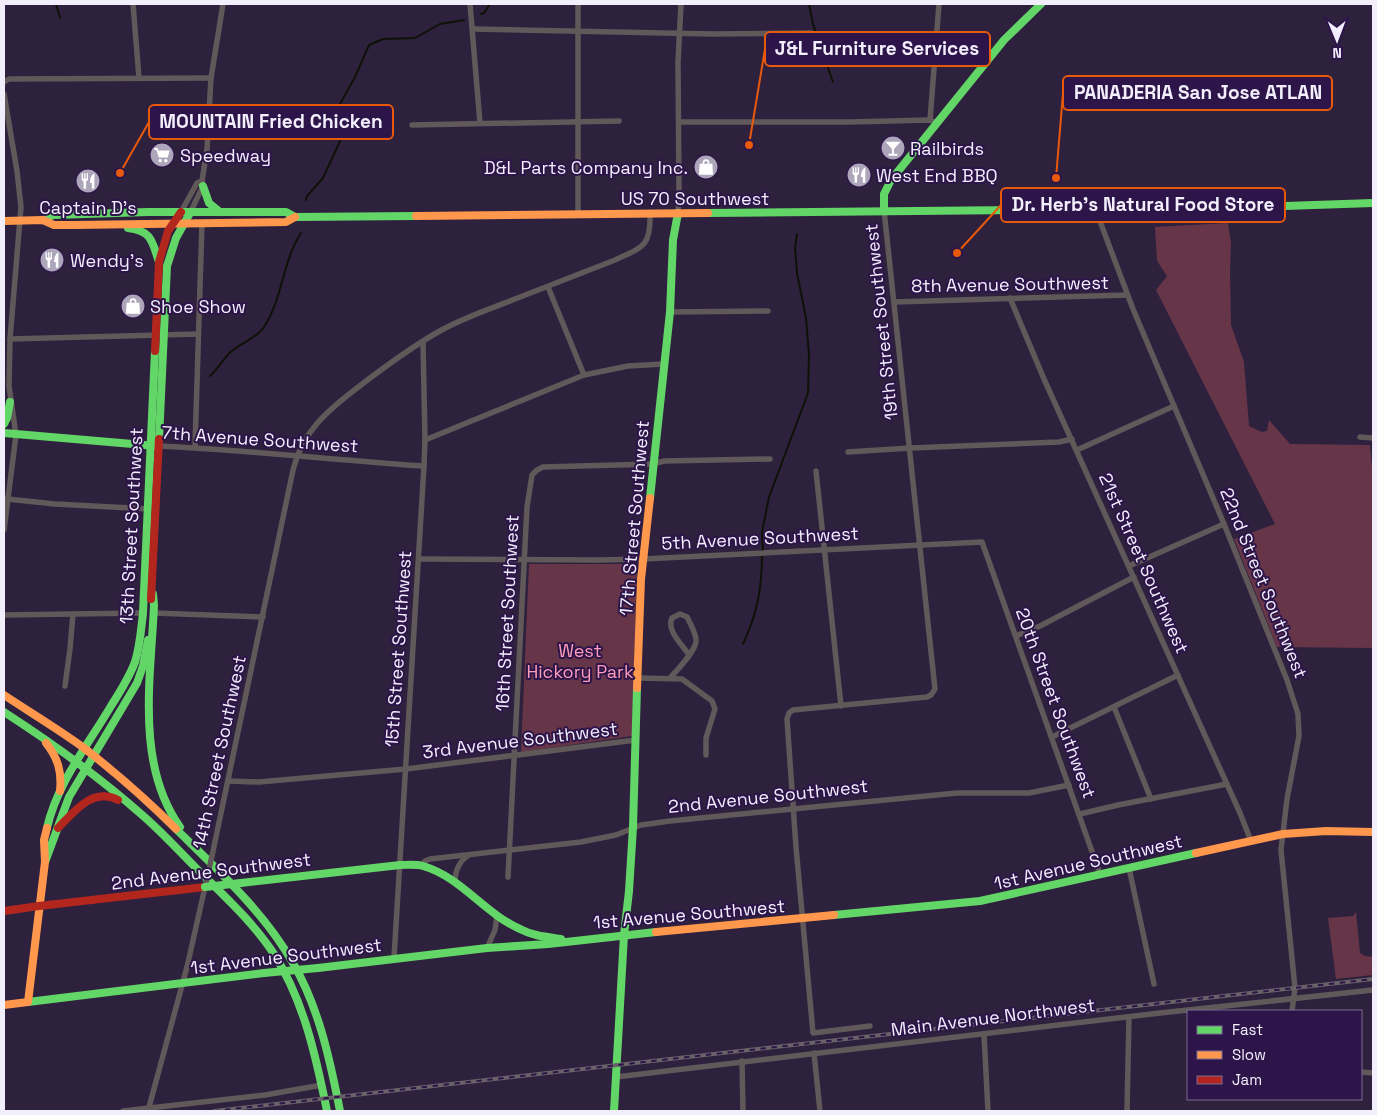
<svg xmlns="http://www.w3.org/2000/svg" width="1377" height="1115" font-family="'Space Grotesk',sans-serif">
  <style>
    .green { fill: #673548 }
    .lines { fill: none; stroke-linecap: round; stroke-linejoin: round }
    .stream { stroke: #0e1206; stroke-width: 2 }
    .street { stroke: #615959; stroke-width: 5.5 }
    .fast { stroke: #63d668; stroke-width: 8 }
    .slow { stroke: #ff974d; stroke-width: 8 }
    .jam { stroke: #b3261e; stroke-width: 8 }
    .rail-casing { stroke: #6a6269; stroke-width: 4 }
    .rail { stroke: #2d154a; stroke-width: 2; stroke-dasharray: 5.5; stroke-linecap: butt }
    .street-bridge { stroke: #615959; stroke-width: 5.5 }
    .fast-bridge { stroke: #63d668; stroke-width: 8 }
    .labels { text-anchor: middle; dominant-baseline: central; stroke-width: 4; stroke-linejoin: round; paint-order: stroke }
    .poi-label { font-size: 18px; fill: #f2eefc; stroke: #2d154a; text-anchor: start }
    .street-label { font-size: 18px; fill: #f2eefc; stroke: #2d154a }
    .park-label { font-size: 18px; fill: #fe9db9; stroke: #2d154a }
    .leader { fill: none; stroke: #e8590c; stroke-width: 2 }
    .callout-dot { fill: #e8590c; stroke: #2d154a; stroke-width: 2 }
    .callout { fill: #2d154a; stroke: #e8590c; stroke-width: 2 }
    .callout-label { font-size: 19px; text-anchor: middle; font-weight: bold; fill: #f2eefc }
  </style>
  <rect width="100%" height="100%" fill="#2e213e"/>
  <g class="green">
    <polygon points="1228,223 1231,243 1230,271 1231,325 1244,362 1249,426 1262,432 1267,431 1269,420 1290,444 1370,445 1373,479 1373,648 1277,647 1234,539 1275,524 1156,290 1167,276 1157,261 1155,227"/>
    <polygon points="529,564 637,564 632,736 521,752"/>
    <polygon points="1356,912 1360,953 1365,956 1373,957 1373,975 1336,979 1328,918 1353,916"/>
  </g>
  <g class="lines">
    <g class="stream">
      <polyline points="56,4 60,18"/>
      <polyline points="809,4 813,24 833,82"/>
      <polyline points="481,14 484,13 490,4"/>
      <polyline points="306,200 307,196 323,178 347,126 335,118 340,104 355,77 369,45 383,39 415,38 440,24 464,20"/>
      <path d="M 210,376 C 219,368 224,357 233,350 C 243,342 258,337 264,327 C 283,298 282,262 301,233"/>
      <polyline points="763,551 762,532 769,497 808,393 809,355 806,318 797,273 795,248 797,234"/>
      <path d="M 743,644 C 757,614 762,589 762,555"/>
    </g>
    <g class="street">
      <polyline points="133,4 139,78"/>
      <polyline points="470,4 480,123"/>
      <polyline points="473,29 712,34 811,33"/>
      <polyline points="4,82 9,79 211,78"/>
      <polyline points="4,94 17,171 21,207 10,339 9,386 16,435 4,530"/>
      <polyline points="930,120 939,4"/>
      <polyline points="679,122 849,122 930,120 937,123"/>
      <polyline points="412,125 619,121"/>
      <polyline points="1095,208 1133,309 1224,524 1287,680 1298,714 1299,736 1287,799 1281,850 1295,988 1292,1011"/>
      <polyline points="181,212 197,183 202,181"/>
      <polyline points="190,213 203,186 202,181 207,149 211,78 223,4"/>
      <polyline points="678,213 679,189 678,62 681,4"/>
      <polyline points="578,214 578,4"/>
      <polyline points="548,287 584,375"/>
      <polyline points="1010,298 1044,379 1240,813 1251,841"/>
      <polyline points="894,302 1127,295"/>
      <polyline points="670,312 768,311"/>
      <polyline points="10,339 198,334"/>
      <polyline points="1360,437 1373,438"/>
      <polyline points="425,440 584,375 628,366 664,364"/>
      <path d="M 159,446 C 247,450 335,460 424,466"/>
      <polyline points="195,447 202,223"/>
      <polyline points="1077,450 1174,406"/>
      <polyline points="848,452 910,448 1059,442 1072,439"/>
      <polyline points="816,471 841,706"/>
      <polyline points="7,499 55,504 150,509"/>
      <polyline points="419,559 599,560 643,559 982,542 1100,874"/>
      <polyline points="1129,566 1224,524"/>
      <polyline points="154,613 263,617"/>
      <polyline points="4,615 143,613"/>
      <polyline points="1016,636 1040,626 1134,577"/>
      <polyline points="638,678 682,679 712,701 715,709 706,738 706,755"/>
      <path d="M 670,678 C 677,670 698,649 696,639 C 695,632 690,623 687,617 L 680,614 L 672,618 C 666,631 683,645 689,655"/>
      <polyline points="65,686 70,649 73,614"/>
      <polyline points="1114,707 1151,799"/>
      <polyline points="1052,737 1178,675"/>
      <polyline points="228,781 259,782 406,769 636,740"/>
      <polyline points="1080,814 1118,805 1227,784"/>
      <path d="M 212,856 L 293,470 C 302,432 327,411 357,388 C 383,368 410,348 438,332 C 462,318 490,309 515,299 C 549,286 582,273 615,260 C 643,247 651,247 650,213"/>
      <polyline points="422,866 425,861 430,859 581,842 616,835 641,825 670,821 957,793 1029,793 1069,785"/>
      <polyline points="1129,868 1154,984"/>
      <polyline points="508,877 527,507 532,475 537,470 543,467 653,464 664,461 770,459"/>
      <path d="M 455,883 C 455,872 459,861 469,855"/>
      <polyline points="487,948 495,930 497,916"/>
      <polyline points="394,958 424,466 425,440 423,342"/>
      <polyline points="870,1026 813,1033 796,847 787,719 789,713 793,710 927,697 931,695 935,689 884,210"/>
      <polyline points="984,1034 988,1111"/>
      <polyline points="814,1053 820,1111"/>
      <polyline points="742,1061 743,1111"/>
      <polyline points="1361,1072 1373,1073"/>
      <polyline points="616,1077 1160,1013 1373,990"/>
      <polyline points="123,1111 265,1095 322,1085"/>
      <polyline points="148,1111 187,967 205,887"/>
      <polyline points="1127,1111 1129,1017"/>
    </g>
    <g class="fast">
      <polyline points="203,186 209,203 220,212"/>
      <polyline points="884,210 884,194 891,180 1004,40 1041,4"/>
      <polyline points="708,213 1225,208 1373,203"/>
      <polyline points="43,220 53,215 148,212 286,212 295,217 416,216"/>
      <path d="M 128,228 C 152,231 152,241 159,262"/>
      <polyline points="4,424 7,418 10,402"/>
      <polyline points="4,433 156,446"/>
      <polyline points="159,439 167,266 176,238 190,213"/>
      <polyline points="650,498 670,312 673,240 678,213"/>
      <path d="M 153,594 L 154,605 C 151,677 135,764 180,827"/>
      <path d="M 4,712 C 52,743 98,776 141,814 C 161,831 179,851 198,870 C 224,896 253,922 274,954 C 304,1001 316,1057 327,1111"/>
      <path d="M 47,828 C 57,783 88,745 111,706 C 120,692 129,678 135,662 C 140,646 141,630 143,613 L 155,351"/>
      <path d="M 176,829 C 218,870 264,912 293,963 C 319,1008 330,1060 340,1111"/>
      <polyline points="45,862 69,797 137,683 143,666 148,640"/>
      <path d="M 241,883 L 400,865 C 408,865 416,864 423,866 C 461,877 484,913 520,929 C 533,936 547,937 561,939"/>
      <polyline points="834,915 980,901 1196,853"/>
      <polyline points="318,968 487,948 548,944 656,932"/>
      <polyline points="28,1002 264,973"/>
      <polyline points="614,1111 624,935 629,891 633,827 637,688"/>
    </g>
    <g class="slow">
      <polyline points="416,216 708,213"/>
      <polyline points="4,221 43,220 54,225 74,225 286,222 295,217"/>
      <polyline points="637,688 641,579 650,498"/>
      <path d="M 4,695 C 31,713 58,729 84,748 C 116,773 147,800 176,829"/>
      <path d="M 46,743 C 58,758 62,772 60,791"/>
      <polyline points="1196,853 1283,834 1326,831 1373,832"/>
      <polyline points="656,932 834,915"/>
      <polyline points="4,1005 28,1002 45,862 44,840 47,828"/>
    </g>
    <g class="jam">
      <polyline points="155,351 159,262 168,231 181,212"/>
      <polyline points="151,599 159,439"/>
      <path d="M 58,828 C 75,811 92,787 118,800"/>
      <polyline points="39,906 205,887"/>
      <polyline points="4,911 39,906"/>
    </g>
    <defs>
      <polyline id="rail" points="214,1111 1373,979"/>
    </defs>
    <use href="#rail" class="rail-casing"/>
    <use href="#rail" class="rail"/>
    <polyline class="street-bridge" points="205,887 212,856"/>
    <g class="fast-bridge">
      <polyline points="205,887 241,883"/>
      <polyline points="264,973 318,968"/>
    </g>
  </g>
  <defs>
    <symbol id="bar-disc" viewBox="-11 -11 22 22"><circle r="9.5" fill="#ada6ba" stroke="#2d154a"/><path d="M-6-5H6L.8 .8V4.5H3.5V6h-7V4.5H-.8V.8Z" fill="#fff"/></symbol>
    <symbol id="supermarket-disc" viewBox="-11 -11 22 22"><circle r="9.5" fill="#ada6ba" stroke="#2d154a"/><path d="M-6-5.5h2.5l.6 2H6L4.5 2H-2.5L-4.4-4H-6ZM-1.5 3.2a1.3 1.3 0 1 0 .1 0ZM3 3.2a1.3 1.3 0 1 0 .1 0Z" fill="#fff"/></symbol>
    <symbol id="shop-disc" viewBox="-11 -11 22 22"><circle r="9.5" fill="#ada6ba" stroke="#2d154a"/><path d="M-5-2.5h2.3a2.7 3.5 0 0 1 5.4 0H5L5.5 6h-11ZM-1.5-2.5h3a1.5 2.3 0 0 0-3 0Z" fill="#fff"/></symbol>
    <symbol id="restaurant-disc" viewBox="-11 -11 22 22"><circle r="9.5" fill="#ada6ba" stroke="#2d154a"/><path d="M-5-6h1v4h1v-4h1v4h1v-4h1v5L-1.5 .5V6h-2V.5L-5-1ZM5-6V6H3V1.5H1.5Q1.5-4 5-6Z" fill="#fff"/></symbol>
  </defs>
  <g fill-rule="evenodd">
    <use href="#bar-disc" x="879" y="134" width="28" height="28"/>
    <use href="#supermarket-disc" x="148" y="141" width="28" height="28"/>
    <use href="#shop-disc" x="692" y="153" width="28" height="28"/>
    <use href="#restaurant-disc" x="845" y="161" width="28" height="28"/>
    <use href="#restaurant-disc" x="74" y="167" width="28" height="28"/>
    <use href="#restaurant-disc" x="38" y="246" width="28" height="28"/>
    <use href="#shop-disc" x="119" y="292" width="28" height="28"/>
  </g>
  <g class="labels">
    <g class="poi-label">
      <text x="910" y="148">Railbirds</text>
      <text x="180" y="155">Speedway</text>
      <text x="688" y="167" text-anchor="end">D&amp;L Parts Company Inc.</text>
      <text x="876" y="175">West End BBQ</text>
      <text x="88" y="207" text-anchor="middle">Captain D's</text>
      <text x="70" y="260">Wendy's</text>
      <text x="150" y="306">Shoe Show</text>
    </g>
    <g class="street-label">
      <text x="695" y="198">US 70 Southwest</text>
      <text transform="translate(1010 284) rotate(-1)">8th Avenue Southwest</text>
      <text transform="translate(881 322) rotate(-96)">19th Street Southwest</text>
      <text transform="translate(260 439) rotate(4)">7th Avenue Southwest</text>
      <text transform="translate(634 518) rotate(-85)">17th Street Southwest</text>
      <text transform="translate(131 526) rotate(-87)">13th Street Southwest</text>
      <text transform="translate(760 538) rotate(-3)">5th Avenue Southwest</text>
      <text transform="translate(1144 563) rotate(66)">21st Street Southwest</text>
      <text transform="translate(1264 583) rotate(68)">22nd Street Southwest</text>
      <text transform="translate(507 613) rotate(-87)">16th Street Southwest</text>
      <text transform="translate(398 649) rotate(-86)">15th Street Southwest</text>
      <text transform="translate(1056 703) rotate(70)">20th Street Southwest</text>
      <text transform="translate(520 740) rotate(-7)">3rd Avenue Southwest</text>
      <text transform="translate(219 752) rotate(-78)">14th Street Southwest</text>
      <text transform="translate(768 796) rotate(-6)">2nd Avenue Southwest</text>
      <text transform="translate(1088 862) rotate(-13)">1st Avenue Southwest</text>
      <text transform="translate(211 871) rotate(-7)">2nd Avenue Southwest</text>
      <text transform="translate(689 914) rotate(-5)">1st Avenue Southwest</text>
      <text transform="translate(286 956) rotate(-7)">1st Avenue Southwest</text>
      <text transform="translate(993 1017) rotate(-7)">Main Avenue Northwest</text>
    </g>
    <g class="park-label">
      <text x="580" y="650">West<tspan x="580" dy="21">Hickory Park</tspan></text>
    </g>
  </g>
  <path class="leader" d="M749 145L765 49M1056 178L1063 93M120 173L149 122M957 253L1001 205"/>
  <g class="callout-dot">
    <circle cx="749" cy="145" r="5"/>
    <circle cx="1056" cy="178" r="5"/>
    <circle cx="120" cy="173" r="5"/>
    <circle cx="957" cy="253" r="5"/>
  </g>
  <g class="callout">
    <rect x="765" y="32" width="225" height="34" rx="5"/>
    <rect x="1063" y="76" width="269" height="34" rx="5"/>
    <rect x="149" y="105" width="244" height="34" rx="5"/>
    <rect x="1001" y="188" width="284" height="34" rx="5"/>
  </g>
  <g class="callout-label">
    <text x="877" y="55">J&amp;L Furniture Services</text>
    <text x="1198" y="99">PANADERIA San Jose ATLAN</text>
    <text x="271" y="128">MOUNTAIN Fried Chicken</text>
    <text x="1143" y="211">Dr. Herb's Natural Food Store</text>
  </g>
  <rect width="1377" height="1115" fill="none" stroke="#f2eefc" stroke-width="10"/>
  <rect x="1187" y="1010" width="175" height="90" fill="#2d154a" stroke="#7c6c91"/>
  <rect x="1197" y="1026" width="25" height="8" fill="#63d668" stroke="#7c6c91"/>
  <text x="1232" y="1035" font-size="15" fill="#f2eefc">Fast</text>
  <rect x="1197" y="1051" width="25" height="8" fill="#ff974d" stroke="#7c6c91"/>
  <text x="1232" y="1060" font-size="15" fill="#f2eefc">Slow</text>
  <rect x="1197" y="1076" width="25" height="8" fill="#b3261e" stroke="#7c6c91"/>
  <text x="1232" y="1085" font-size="15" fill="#f2eefc">Jam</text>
  <g transform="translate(1337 40) rotate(179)" stroke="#2d154a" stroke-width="4" paint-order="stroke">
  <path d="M0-4L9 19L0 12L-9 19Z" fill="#f2eefc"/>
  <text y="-8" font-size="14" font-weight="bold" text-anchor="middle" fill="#f2eefc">N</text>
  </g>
</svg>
